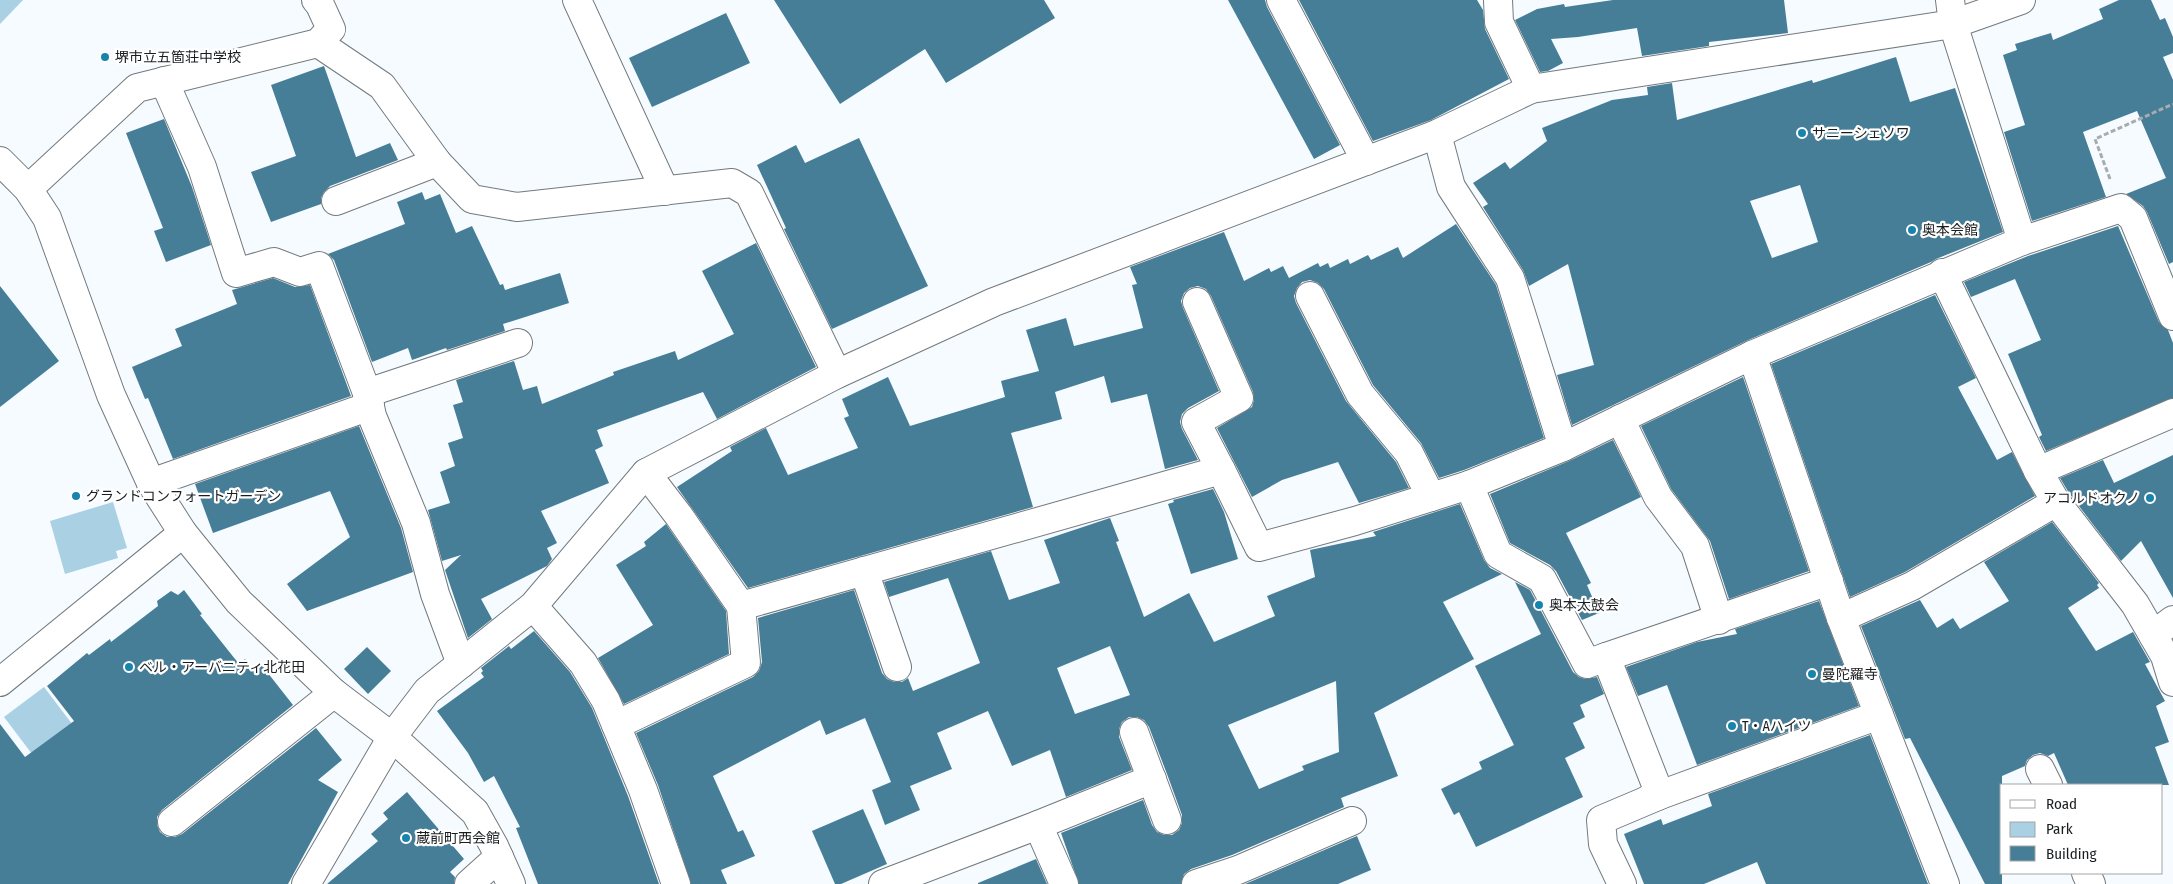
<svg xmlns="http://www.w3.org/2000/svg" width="2173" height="884" font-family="'Fira Sans Condensed','Noto Sans JP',sans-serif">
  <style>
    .green { fill: #aad0e3 }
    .building { fill: #467e98; fill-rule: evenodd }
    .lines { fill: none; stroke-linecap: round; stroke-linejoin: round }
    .minor-casing { stroke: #737a7e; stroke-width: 30 }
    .path { stroke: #a7acaf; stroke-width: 3; stroke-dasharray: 5 2.5; stroke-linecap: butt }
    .minor { stroke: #fff; stroke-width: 28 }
    .poi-dot { fill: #1884ac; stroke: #fff; stroke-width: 2 }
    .labels { text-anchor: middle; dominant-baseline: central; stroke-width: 4.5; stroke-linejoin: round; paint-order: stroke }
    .poi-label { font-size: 14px; fill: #1a1d1f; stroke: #fff; text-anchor: start }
  </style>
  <rect width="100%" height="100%" fill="#f5fbff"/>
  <g class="green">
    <polygon points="0,0 23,0 0,24"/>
    <polygon points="113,502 127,548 116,551 118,558 65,574 50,521"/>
    <polygon points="44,687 104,766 64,796 4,717"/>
  </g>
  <g class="building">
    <polygon points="774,0 1044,0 1055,18 946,83 925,49 840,104"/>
    <polygon points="1228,0 1265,0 1267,7 1340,145 1314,159"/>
    <polygon points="1299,0 1477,0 1483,10 1485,29 1509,79 1431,120 1373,141"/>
    <polygon points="1613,0 1784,0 1788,33 1709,42 1709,46 1642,56 1637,28 1578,37 1551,39 1563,63 1548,71 1540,72 1515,20 1537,9 1564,4 1565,7"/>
    <polygon points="2119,0 2151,0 2160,20 2165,18 2173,37 2173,53 2163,57 2173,80 2173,262 2169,264 2147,212 2143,206 2126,194 2166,178 2137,111 2083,132 2106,197 2032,221 2004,132 2025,125 2003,55 2017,50 2015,44 2051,33 2053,40 2103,19 2099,9"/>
    <polygon points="726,13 750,63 652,107 629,58"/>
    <path d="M 1896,57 L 1910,102 L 1955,88 L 2003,232 L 1936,259 L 1931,262 L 1746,341 L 1572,425 L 1557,375 L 1594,365 L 1568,264 L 1529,286 L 1523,270 L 1483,207 L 1488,204 L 1473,183 L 1505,162 L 1510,169 L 1547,141 L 1542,128 L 1612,100 L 1648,95 L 1647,87 L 1672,83 L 1677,120 L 1812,80 L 1813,83 ZM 1800,185 L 1818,242 L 1772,258 L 1750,201 Z"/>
    <polygon points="324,66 356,157 390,143 398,160 330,186 324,192 321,198 321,204 271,222 251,172 296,156 271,85"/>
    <polygon points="164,119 192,187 211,245 166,262 154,231 163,228 126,133"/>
    <polygon points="859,138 928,286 832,329 784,229 786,228 757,165 796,145 805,163"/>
    <polygon points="422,192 425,200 440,194 456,233 472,226 500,285 503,284 505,290 560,273 569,303 503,324 505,331 447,350 446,348 412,360 408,348 372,362 334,260 328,254 405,224 397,202"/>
    <polygon points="1456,224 1496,285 1544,438 1464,470 1439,478 1421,443 1373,385 1324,289 1318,283 1310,280 1302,282 1297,288 1294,296 1296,303 1346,401 1396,462 1409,488 1359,503 1338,462 1282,480 1252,497 1217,428 1252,407 1254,400 1253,392 1211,296 1206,289 1198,286 1190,288 1184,293 1181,301 1183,308 1219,391 1188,408 1182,414 1180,422 1182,429 1198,460 1165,469 1147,394 1111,403 1104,376 1055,392 1062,419 1011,433 1033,507 748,588 677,487 732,451 730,447 766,428 788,475 858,448 844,418 849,416 842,399 888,377 910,426 1005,397 1001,381 1039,371 1026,330 1066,318 1074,346 1143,328 1132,285 1137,284 1130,267 1224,232 1244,281 1269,268 1271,272 1283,266 1289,278 1318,263 1320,267 1328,263 1330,268 1348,259 1350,264 1368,255 1371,260 1398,247 1403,258"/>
    <polygon points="2118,226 2159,322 2168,330 2173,343 2173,398 2046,451 2039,437 2042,435 2008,354 2041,340 2015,279 1971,297 1964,282 2028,256"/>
    <polygon points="756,243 816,367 717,419 703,392 597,430 603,446 595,450 609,483 541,511 557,543 547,548 552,559 547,566 481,599 492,619 468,638 445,570 461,555 442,561 428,510 450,503 440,472 455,466 448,443 463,438 453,405 463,402 456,380 514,361 523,390 537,386 542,404 614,375 613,372 675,351 678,360 734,334 702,271"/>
    <polygon points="273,278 295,287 310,285 351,396 173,459 148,398 145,399 132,367 182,346 175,329 237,304 232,290"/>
    <polygon points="0,286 59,361 0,407"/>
    <polygon points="1935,295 1976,378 1958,387 1997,460 2012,452 2035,496 1905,572 1850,597 1771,364"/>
    <polygon points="1743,377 1809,571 1729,599 1710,541 1671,489 1641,426"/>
    <polygon points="359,426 401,528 413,572 307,611 287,584 350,537 330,491 213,533 195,484"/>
    <polygon points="1613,440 1641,497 1566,533 1591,583 1587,585 1599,613 1582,620 1556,571 1550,565 1510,543 1490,494 1569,461"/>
    <polygon points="2173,455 2173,598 2141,541 2121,561 2069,493 2060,478 2103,460 2114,483"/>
    <polygon points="1213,489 1224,512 1238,559 1191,574 1168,504 1174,502 1173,500"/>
    <path d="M 1460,504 L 1484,560 L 1490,568 L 1502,574 L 1443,602 L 1474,659 L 1374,713 L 1398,776 L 1341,798 L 1344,807 L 1232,855 L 1191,869 L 1184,874 L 1181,884 L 1079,884 L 1061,833 L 1143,800 L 1152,825 L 1157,832 L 1164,835 L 1172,835 L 1179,830 L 1182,823 L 1182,815 L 1167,774 L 1149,727 L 1144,720 L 1137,717 L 1129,717 L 1122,722 L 1119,729 L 1119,737 L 1132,770 L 1066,797 L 1050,750 L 1012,766 L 988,711 L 937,733 L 952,769 L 910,786 L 920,810 L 885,825 L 872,790 L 891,782 L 865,718 L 826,735 L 820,720 L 713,776 L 738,832 L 743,830 L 755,856 L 721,870 L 727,884 L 691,884 L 658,785 L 636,733 L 753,677 L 759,671 L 762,662 L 758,618 L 854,590 L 882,673 L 887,679 L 894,682 L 902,682 L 908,678 L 913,691 L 980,663 L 948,578 L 889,597 L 884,582 L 991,551 L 1009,600 L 1060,583 L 1044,540 L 1110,518 L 1119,541 L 1116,542 L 1144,617 L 1189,593 L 1214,642 L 1275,616 L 1267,596 L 1315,577 L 1310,550 L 1376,536 L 1373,532 ZM 1110,646 L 1130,695 L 1075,714 L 1057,668 ZM 1336,681 L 1339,752 L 1302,766 L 1304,770 L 1259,789 L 1228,725 Z"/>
    <polygon points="2052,522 2099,583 2097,585 2099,588 2068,608 2096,651 2133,632 2150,662 2145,664 2165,701 2156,706 2169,742 2155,747 2169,785 2068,785 2054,753 2048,756 2040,753 2033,755 2027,760 2025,766 2002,776 2002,884 1985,884 1910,738 1905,739 1861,626 1920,600 1937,628 1953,618 1960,629 2009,601 1984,562"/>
    <polygon points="666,524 726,611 729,654 624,704 598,658 653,625 616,565 646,546 644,542"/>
    <polygon points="1515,582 1530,590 1573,672 1579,677 1585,679 1597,677 1604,694 1580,705 1585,717 1573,723 1585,748 1565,758 1583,797 1476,847 1459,812 1454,815 1441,789 1482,769 1479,762 1514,745 1475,666 1541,634"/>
    <polygon points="184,590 202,614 200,615 239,664 245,659 253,669 260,663 293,705 162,810 157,817 157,825 160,832 167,837 175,837 182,834 316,728 342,760 318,780 338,792 288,884 0,884 0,724 25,757 74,721 47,686 87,653 89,655 110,639 111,642 158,606 157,601 171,591 178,595"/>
    <polygon points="1819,601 1859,706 1697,765 1667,685 1638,696 1626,667 1697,642 1737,634 1735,629"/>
    <polygon points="534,631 570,672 592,708 628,796 659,884 538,884 516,828 520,827 494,776 484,782 468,753 437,711 484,677 481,673 483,671 481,668 509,646 511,649"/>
    <polygon points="367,647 391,671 368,694 344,669"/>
    <polygon points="1870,735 1928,884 1766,884 1757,862 1704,884 1644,884 1624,834 1661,819 1663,825 1712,806 1708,794"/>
    <polygon points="407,792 464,859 450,872 455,877 454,884 327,884 378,841 371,834 388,819 383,813"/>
    <polygon points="863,809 887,864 841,884 835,884 812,831"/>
    <polygon points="1357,836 1371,870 1338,884 1245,884"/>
    <polygon points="1036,859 1047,884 978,884 978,883"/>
  </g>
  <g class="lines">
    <defs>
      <g id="minor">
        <polyline points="577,0 665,191"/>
        <polyline points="1281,0 1366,161"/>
        <polyline points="1498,0 1499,22 1531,89"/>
        <polyline points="318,43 382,86 437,162 472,199 517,207 732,183 749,193 837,374"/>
        <polyline points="164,81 202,167 236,273 274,262 300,272 319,266 367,393 372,416 416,523 435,594 461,664"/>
        <polyline points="1437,134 1451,187 1510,278 1563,447"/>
        <polyline points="0,161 28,189 47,218 111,395 151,483 183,533 239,602 334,693 392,737 475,812 494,846 511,884"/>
        <polyline points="28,189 137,88 318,43 331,29 320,5 316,0"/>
        <polyline points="336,201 437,162"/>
        <polyline points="2022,241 2121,208 2133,218 2173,316"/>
        <polyline points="1942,273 2038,471 2056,502 2135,604 2165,656 2173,682"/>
        <polyline points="1310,296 1360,394 1409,453 1431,497"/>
        <polyline points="1197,302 1239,398 1196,422 1221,470"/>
        <polyline points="1752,355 1841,618 1945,884"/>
        <polyline points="367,393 518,343"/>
        <polyline points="1620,419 1658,497 1695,546 1719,620"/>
        <polyline points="2038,471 2173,413"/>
        <polyline points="646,473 679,516 741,606 1221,470 1259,547 1355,521 1469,485 1563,447 1752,355 2022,241 1953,24 1950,0"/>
        <polyline points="151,483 370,406"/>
        <polyline points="1469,485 1498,554 1542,579 1587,664 1606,657 1660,795 1601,820 1603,844 1622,884"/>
        <polyline points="864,571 897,667"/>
        <polyline points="533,606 583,663 606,701 643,790 676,884"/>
        <polyline points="1841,618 1912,586 2056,502"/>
        <polyline points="2153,635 2173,620"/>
        <polyline points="1606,657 1829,581"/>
        <polyline points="0,682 183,533"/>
        <polyline points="616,725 746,663 741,606"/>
        <polyline points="1134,732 1167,820"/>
        <polyline points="2040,769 2048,785"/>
        <polyline points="1649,799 1879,715"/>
        <polyline points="172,822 334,693"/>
        <polyline points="1038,825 1152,779"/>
        <polyline points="2086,873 2091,884"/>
        <polyline points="306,884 392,737 427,691 533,606 646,473 837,374 994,302 1437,134 1531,89 1953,24 2021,0"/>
        <polyline points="469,884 499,857"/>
        <polyline points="883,884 1038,825 1064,884"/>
        <polyline points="1196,884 1238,870 1352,821"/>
      </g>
    </defs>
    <use href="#minor" class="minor-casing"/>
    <polyline class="path" points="2110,179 2095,139 2173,104"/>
    <use href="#minor" class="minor"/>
  </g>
  <g class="poi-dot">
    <circle cx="105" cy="57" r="5"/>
    <circle cx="1802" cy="133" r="5"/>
    <circle cx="1912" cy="230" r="5"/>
    <circle cx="76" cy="496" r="5"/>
    <circle cx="2150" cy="498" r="5"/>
    <circle cx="1539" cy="605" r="5"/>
    <circle cx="129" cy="667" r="5"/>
    <circle cx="1812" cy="674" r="5"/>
    <circle cx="1732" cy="726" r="5"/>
    <circle cx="406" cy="838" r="5"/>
  </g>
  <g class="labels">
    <g class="poi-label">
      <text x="115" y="57">堺市立五箇荘中学校</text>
      <text x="1812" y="133">サニーシェソワ</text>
      <text x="1922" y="230">奥本会館</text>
      <text x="86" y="496">グランドコンフォートガーデン</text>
      <text x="2140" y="498" text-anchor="end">アコルドオクノ</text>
      <text x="1549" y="605">奥本太鼓会</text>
      <text x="139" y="667">ベル・アーバニティ北花田</text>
      <text x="1822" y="674">曼陀羅寺</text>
      <text x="1742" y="726">T・Aハイツ</text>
      <text x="416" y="838">蔵前町西会館</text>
    </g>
  </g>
  <rect x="2000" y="784" width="162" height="90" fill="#ffffff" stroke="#a3a5a5"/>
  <rect x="2010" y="800" width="25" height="8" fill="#ffffff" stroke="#a3a5a5"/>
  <text x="2046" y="809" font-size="15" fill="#1a1d1f">Road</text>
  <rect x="2010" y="822" width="25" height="15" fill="#aad0e3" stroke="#a3a5a5"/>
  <text x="2046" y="834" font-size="15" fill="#1a1d1f">Park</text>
  <rect x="2010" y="846" width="25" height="15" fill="#467e98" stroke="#a3a5a5"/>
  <text x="2046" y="859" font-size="15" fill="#1a1d1f">Building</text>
</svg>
